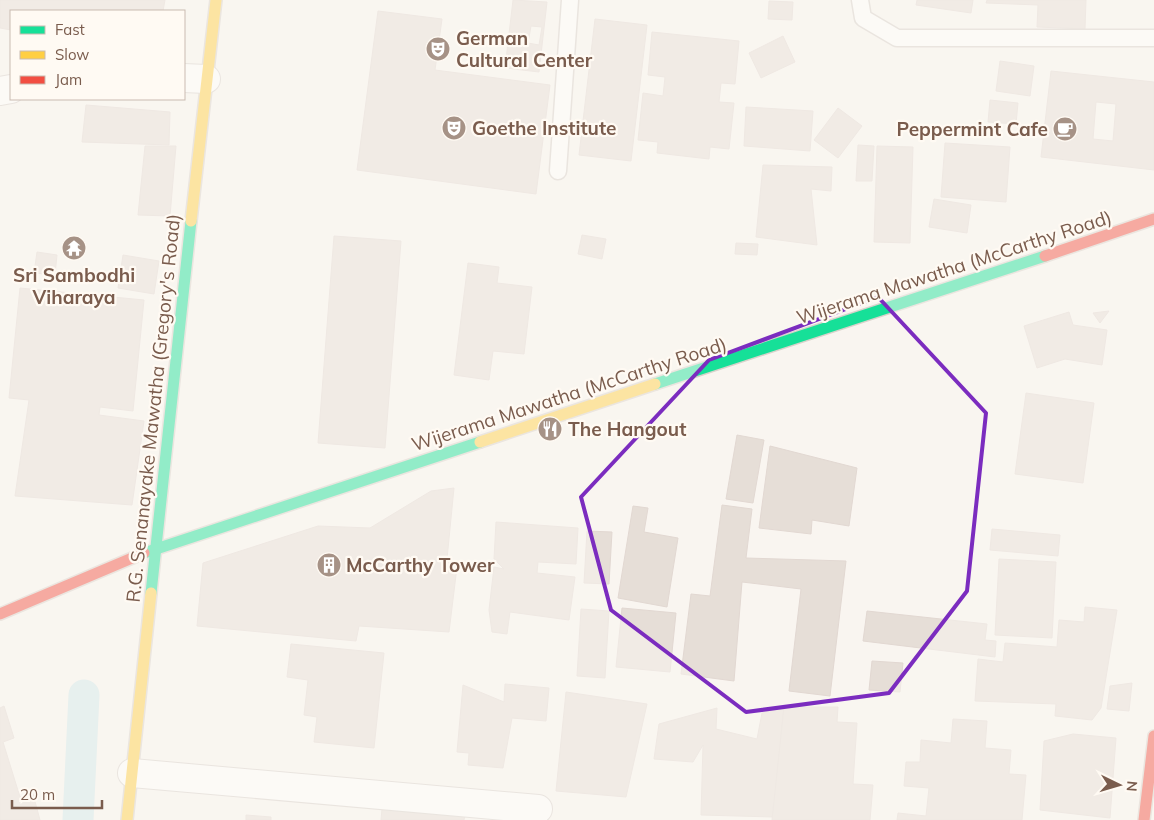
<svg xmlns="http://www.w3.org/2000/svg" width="1154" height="820" font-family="Mulish,sans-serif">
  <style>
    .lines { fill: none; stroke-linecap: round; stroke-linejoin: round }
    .canal { stroke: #d0e8ea; stroke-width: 31 }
    .building { fill: #e6ded7; stroke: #e2d8d2; fill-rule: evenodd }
    .lane-casing { stroke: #d7d1cb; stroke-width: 19 }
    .street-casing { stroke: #d7d1cb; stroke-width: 30 }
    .fast-casing { stroke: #d9d2cb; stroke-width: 14 }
    .slow-casing { stroke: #d9d2cb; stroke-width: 14 }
    .jam-casing { stroke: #d9d2cb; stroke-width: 14 }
    .lane { stroke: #fefefd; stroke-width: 16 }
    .street { stroke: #fefefd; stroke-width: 28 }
    .fast { stroke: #16e098; stroke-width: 11 }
    .slow { stroke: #ffcf43; stroke-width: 11 }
    .jam { stroke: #f24e42; stroke-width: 11 }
    .marked { fill: none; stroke: #7b2cbf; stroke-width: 4; stroke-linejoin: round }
    .labels { text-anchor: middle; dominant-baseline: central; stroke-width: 4.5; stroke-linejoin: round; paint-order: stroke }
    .poi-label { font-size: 19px; font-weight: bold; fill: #7a5c4d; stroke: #fffaf3; text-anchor: start }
    .street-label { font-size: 19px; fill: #7a5c4d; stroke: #fffaf3 }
  </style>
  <rect width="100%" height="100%" fill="#f9f5f0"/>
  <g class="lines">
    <polyline class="canal" points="78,820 84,695"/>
  </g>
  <g class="building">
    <polygon points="0,0 165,0 163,11 11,11 11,30 0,28"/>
    <path d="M 513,0 L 547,2 L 539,72 L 505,68 ZM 531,26 L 542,27 L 539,45 L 528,43 Z"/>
    <polygon points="917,0 973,0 971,13 916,5"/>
    <polygon points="987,0 1086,0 1085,29 1037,27 1038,5 986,3"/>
    <polygon points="769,1 793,2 792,20 768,19"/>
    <polygon points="378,11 442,19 435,70 550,85 536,194 357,170"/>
    <polygon points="595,19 647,25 631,161 579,155"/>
    <polygon points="652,32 739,41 735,84 721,83 719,102 734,103 729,149 710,147 709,159 657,153 658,142 638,140 643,93 663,96 665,77 648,75"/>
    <polygon points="783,36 795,62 761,78 749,53"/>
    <polygon points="1000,61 1034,66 1030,96 996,91"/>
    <path d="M 1051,71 L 1154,82 L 1154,170 L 1041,157 ZM 1096,102 L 1116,104 L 1113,141 L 1093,139 Z"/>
    <polygon points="990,100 1018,103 1016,124 988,122"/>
    <polygon points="86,105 170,112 169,145 82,142"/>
    <polygon points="746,107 813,111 810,151 744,146"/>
    <polygon points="838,108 862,126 838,158 814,140"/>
    <polygon points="945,143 1010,147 1006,202 941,197"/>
    <polygon points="858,145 874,146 872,181 856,181"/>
    <polygon points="145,146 176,146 170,216 138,215"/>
    <polygon points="877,146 913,147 910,243 874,242"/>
    <polygon points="763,165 832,167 831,191 811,189 817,245 756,237"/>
    <polygon points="934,199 971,205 967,233 929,227"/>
    <polygon points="582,235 606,239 602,259 578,254"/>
    <polygon points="334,236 401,241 385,448 318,443"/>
    <polygon points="736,243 758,244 757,255 735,254"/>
    <polygon points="37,252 57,255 55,275 34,273"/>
    <polygon points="123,255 159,261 154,294 118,288"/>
    <polygon points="468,263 499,267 497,283 532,287 524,354 493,351 489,380 454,375"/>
    <polygon points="20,288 144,300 133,411 100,407 99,415 144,421 132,505 15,496 29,400 9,398"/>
    <polygon points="1109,311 1100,323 1093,313"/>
    <polygon points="1069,312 1073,325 1107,330 1102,365 1065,359 1037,368 1024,326"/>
    <polygon points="1026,393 1094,403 1083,483 1015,474"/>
    <polygon points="737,435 764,440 753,503 726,499"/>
    <polygon points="770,446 857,468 849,526 812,520 811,534 759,528"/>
    <polygon points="454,488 447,559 457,567 449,632 359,626 356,641 197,626 203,563 318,526 370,528 431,491"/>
    <polygon points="722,505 752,509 746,558 846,561 830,696 789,691 801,589 742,582 734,681 681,674 691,594 710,596"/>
    <polygon points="633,506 648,508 644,532 678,538 667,607 618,598"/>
    <polygon points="496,522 578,528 576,564 538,562 537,573 575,577 569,620 510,612 507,634 492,632 489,610 494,567 504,569 494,559"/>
    <polygon points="992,529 1060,535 1058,556 990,550"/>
    <polygon points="587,531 612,532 609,584 584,583"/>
    <polygon points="999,559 1056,562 1052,638 995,635"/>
    <polygon points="1085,607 1117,610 1101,708 1092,720 1055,716 1056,704 975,701 978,659 1003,662 1005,643 1057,647 1059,620 1084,622"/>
    <polygon points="622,608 676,613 670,672 616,667"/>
    <polygon points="581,609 609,611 605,678 577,676"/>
    <polygon points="867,611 987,624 985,640 996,641 995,657 863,641"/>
    <polygon points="291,644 384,653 374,748 314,742 317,717 304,715 308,680 287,677"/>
    <polygon points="872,661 903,663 900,692 869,690"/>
    <polygon points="1132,683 1129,711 1107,709 1110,686"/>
    <polygon points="505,684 549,688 546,721 512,718 503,768 468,765 469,753 457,752 463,685 504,702"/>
    <polygon points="566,692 647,704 626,797 556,791"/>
    <polygon points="4,706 14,738 3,742 20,797 33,794 40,820 0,820 0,708"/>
    <polygon points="784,707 773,817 701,815 703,745 693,762 654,759 659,724 717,708 716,729 757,739 762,713"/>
    <polygon points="784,707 838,707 837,722 857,723 853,784 873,785 870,820 772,820"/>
    <polygon points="953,719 987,721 985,748 1011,750 1009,774 1026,775 1022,820 897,820 898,813 926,816 929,788 904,786 906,762 920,762 921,740 951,743"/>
    <polygon points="1073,734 1116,738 1110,818 1040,810 1044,741"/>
    <polygon points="382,809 465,815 464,820 381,820"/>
    <polygon points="246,815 271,817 271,820 246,820"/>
  </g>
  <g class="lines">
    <defs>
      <g id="lane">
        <polyline points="860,0 863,18 897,38 1154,38"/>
        <polyline points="558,171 570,0"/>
      </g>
      <g id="street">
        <polyline points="184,78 206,79"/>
        <polyline points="0,91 11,89"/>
        <polyline points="132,773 538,809"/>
      </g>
      <g id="fast">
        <polyline points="655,384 1045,256"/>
        <polyline points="144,553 480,442"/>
        <polyline points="151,593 191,221"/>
      </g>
      <g id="slow">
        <polyline points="191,221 216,0"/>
        <polyline points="480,442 655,384"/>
        <polyline points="127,820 151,593"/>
      </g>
      <g id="jam">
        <polyline points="1045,256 1154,219"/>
        <polyline points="0,614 144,553"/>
        <polyline points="1144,820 1154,736"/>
      </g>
    </defs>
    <use href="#lane" class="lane-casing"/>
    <use href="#street" class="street-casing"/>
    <use href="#fast" class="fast-casing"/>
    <use href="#slow" class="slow-casing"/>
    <use href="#jam" class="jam-casing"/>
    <use href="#lane" class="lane"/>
    <use href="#street" class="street"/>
    <use href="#fast" class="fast"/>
    <use href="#slow" class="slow"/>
    <use href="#jam" class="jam"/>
  </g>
  <path d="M0 0H1154V820H0ZM 878,297 L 986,413 L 967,591 L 889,693 L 746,712 L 611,610 L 581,497 L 709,360 Z" fill="#f9f5f0" fill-opacity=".55" fill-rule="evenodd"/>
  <path class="marked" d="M 878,297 L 986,413 L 967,591 L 889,693 L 746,712 L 611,610 L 581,497 L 709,360 Z"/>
  <defs>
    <symbol id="theatre-disc" viewBox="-11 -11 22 22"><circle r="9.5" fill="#a69286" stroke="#fffaf3"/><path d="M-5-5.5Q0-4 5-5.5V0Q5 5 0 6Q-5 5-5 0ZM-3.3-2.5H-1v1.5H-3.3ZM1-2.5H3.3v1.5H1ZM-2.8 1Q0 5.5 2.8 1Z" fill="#fff"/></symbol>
    <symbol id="cafe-disc" viewBox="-11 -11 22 22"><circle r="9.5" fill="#a69286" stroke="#fffaf3"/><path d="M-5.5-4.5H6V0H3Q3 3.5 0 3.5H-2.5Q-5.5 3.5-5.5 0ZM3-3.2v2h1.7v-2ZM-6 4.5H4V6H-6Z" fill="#fff"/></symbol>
    <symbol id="temple-disc" viewBox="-11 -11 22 22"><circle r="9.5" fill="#a69286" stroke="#fffaf3"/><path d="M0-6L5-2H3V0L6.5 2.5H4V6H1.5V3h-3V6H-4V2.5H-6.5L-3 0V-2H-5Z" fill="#fff"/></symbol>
    <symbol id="restaurant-disc" viewBox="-11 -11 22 22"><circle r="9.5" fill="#a69286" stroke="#fffaf3"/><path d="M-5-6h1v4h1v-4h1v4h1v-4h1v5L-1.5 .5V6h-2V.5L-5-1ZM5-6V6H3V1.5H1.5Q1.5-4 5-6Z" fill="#fff"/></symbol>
    <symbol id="building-disc" viewBox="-11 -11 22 22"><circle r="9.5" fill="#a69286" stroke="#fffaf3"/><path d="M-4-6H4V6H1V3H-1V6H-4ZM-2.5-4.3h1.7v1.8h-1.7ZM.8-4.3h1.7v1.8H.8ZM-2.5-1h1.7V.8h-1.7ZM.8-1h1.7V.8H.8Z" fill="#fff"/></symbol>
  </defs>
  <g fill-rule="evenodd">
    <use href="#theatre-disc" x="424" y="35" width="28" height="28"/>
    <use href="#theatre-disc" x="440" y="114" width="28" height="28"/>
    <use href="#cafe-disc" x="1051" y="115" width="28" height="28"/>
    <use href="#temple-disc" x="60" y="234" width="28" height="28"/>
    <use href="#restaurant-disc" x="536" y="415" width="28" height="28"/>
    <use href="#building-disc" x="315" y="551" width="28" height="28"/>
  </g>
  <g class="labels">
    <g class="poi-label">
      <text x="456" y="38">German<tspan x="456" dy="22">Cultural Center</tspan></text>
      <text x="472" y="128">Goethe Institute</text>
      <text x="1048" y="129" text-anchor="end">Peppermint Cafe</text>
      <text x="74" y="275" text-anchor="middle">Sri Sambodhi<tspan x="74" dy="22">Viharaya</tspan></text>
      <text x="568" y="429">The Hangout</text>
      <text x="346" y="565">McCarthy Tower</text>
    </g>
    <g class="street-label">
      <text transform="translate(954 267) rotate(-18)">Wijerama Mawatha (McCarthy Road)</text>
      <text transform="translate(569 394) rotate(-18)">Wijerama Mawatha (McCarthy Road)</text>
      <text transform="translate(153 408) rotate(-84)">R.G. Senanayake Mawatha (Gregory's Road)</text>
    </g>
  </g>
  <rect x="10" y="10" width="175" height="90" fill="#fffaf3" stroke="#cabbb1"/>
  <rect x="20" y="26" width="25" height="8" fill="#16e098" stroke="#cabbb1"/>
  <text x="55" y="35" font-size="15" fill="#7a5c4d">Fast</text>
  <rect x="20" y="51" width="25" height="8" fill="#ffcf43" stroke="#cabbb1"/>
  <text x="55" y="60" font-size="15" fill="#7a5c4d">Slow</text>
  <rect x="20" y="76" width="25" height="8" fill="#f24e42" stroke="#cabbb1"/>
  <text x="55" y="85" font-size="15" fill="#7a5c4d">Jam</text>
  <g transform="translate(1119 785) rotate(95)" stroke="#fffaf3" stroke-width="4" paint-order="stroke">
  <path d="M0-4L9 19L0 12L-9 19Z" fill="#7a5c4d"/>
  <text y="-8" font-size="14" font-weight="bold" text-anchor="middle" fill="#7a5c4d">N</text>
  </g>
  <path d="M12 800v8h90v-8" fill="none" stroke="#7a5c4d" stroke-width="2.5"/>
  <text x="20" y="800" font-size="15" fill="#7a5c4d" stroke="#fffaf3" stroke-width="4" paint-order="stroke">20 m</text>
</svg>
